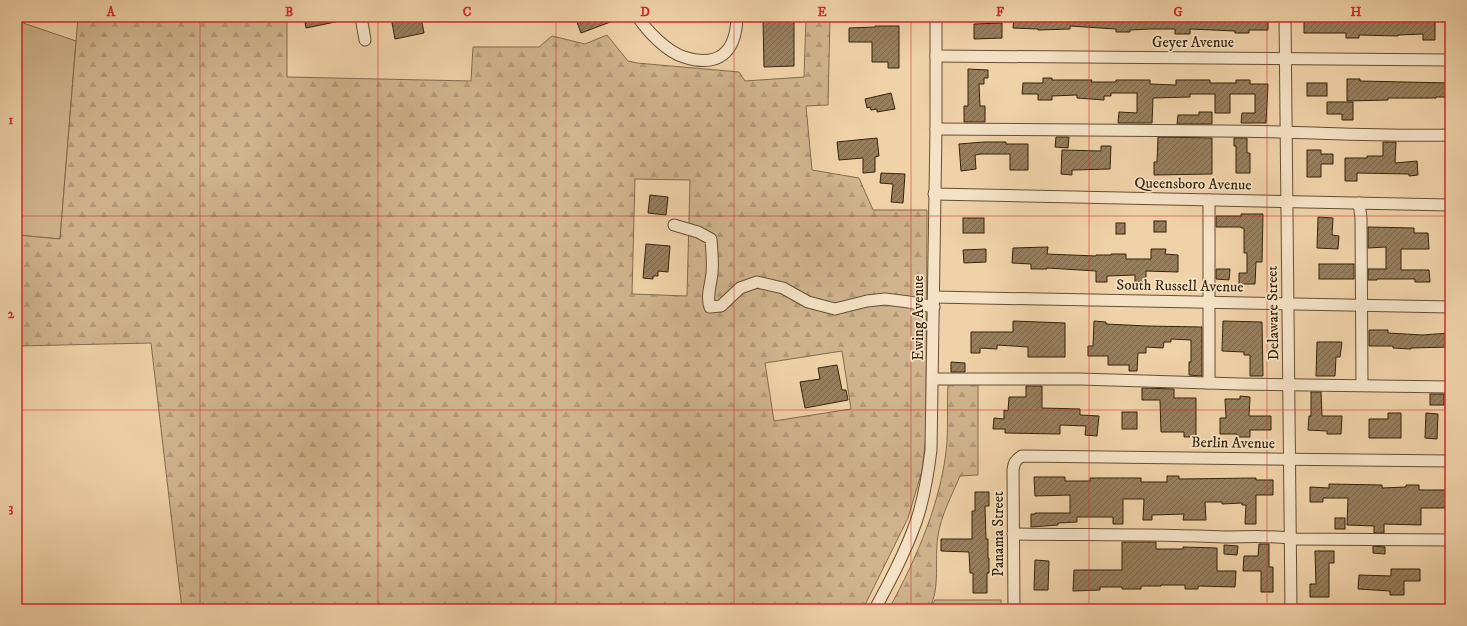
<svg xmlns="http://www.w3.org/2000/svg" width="1467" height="626" font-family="'IM FELL DW Pica',serif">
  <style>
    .grass { fill: #d0b48d; stroke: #826c4c }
    .forest { fill: url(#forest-firs); stroke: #826c4c; fill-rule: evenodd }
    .park { fill: url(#park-crowns); stroke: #826c4c }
    .building { fill: url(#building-hatch); stroke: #35230b }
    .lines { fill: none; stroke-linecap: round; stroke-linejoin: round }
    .minor-casing { stroke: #644f32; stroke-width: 13 }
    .minor { stroke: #f5e2c6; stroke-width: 11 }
    .grid { fill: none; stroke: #d62828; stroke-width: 1; stroke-opacity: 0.55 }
    .labels { text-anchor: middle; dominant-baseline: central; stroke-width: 3.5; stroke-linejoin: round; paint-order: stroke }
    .street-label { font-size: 15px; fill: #35230b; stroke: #f5e2c6 }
    .neatline { fill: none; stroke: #d62828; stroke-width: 1.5 }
    .grid-label { font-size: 13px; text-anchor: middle; font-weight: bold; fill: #d62828 }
  </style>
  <defs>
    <pattern id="forest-firs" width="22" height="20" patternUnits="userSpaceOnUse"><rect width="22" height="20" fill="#d0b48d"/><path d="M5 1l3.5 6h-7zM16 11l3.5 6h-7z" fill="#b39a78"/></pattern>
    <pattern id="park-crowns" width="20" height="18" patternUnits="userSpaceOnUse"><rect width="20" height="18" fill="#d0b48d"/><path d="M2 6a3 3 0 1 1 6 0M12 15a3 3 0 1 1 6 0" fill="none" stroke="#b39a78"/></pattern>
    <pattern id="building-hatch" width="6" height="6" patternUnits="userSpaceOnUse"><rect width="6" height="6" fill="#967e5d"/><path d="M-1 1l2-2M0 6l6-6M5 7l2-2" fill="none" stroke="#7b674b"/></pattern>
  </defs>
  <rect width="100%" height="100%" fill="#f0d2a8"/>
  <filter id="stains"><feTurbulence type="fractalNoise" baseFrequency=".005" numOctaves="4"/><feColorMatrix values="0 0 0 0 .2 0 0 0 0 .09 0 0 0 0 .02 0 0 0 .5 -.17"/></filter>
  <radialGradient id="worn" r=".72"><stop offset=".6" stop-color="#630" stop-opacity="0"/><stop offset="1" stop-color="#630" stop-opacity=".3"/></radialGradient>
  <polygon class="grass" points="17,17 21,17 20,22 76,41 60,239 17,235"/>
  <g class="forest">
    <path d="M 78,17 L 287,17 L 287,77 L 471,81 L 473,47 L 539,47 L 552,36 L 585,44 L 607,35 L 628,61 L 637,63 L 739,72 L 745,81 L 804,77 L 806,17 L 830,17 L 828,105 L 806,106 L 812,170 L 859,178 L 873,210 L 927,210 L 926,436 L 922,471 L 908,518 L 863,609 L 182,609 L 151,343 L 17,346 L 17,235 L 60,239 ZM 635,179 L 690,180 L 687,296 L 632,294 ZM 842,351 L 851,409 L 774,421 L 765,363 Z"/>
    <path d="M 948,384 L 978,384 L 978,475 L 960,476 C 952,495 941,515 938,536 C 934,560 941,588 929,609 L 889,609 C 917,557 942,501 947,442 C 948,423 947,403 948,384 Z"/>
  </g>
  <polygon class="park" points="935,600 1001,600 1001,609 929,609"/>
  <g class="building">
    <polygon points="304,17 340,17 340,21 306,28"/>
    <polygon points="391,17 421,17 424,33 395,39"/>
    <polygon points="575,17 620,17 621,18 581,33"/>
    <polygon points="763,17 794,17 794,66 764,67"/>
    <polygon points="1014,17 1190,17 1190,18 1215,20 1215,17 1229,17 1230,19 1254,19 1254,17 1268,17 1268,30 1249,30 1249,33 1235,33 1235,31 1190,29 1190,34 1175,34 1175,29 1150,29 1130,30 1130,32 1116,32 1116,29 1070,26 1070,29 1038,30 1038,29 1013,28"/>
    <polygon points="1304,17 1435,17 1435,40 1423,40 1423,34 1398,35 1398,36 1359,35 1359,38 1346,38 1346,33 1304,33"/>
    <polygon points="1002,23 1002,38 974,39 974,24"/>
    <polygon points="875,26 899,26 899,68 888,68 888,62 872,62 872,42 849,42 849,28 875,27"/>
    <polygon points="968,69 988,70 988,78 984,78 984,84 979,84 980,106 985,106 985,122 964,122 964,106 968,106"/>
    <polygon points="1043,78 1052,78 1052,80 1092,80 1091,82 1116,82 1116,80 1150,80 1150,84 1176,85 1176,80 1210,80 1210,83 1236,83 1236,80 1250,80 1250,84 1268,84 1266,123 1241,123 1242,113 1255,113 1255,94 1230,94 1230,113 1215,113 1215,94 1190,94 1190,97 1153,98 1152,123 1118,123 1119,112 1137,113 1137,93 1111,93 1111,96 1104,96 1104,100 1077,98 1077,95 1052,96 1052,100 1038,100 1038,94 1022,94 1023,83 1043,83"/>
    <polygon points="1347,79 1360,79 1360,81 1450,83 1450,97 1436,97 1436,98 1388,98 1388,100 1347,101"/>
    <rect x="1307" y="83" width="20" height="13"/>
    <polygon points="891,93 895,109 877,112 877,109 871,110 870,107 867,108 865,99"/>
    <polygon points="1327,102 1353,102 1353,120 1342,120 1342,114 1327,114"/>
    <polygon points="1199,112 1212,112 1212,124 1177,124 1178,115 1199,115"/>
    <polygon points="1056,137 1069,137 1068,148 1055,147"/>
    <polygon points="1158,137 1212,138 1212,174 1154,175 1154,162 1157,162"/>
    <polygon points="877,138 879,156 875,157 875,172 863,173 863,158 839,160 837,142"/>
    <polygon points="1234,138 1247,138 1247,153 1250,153 1250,173 1236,173 1236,146 1234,146"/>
    <polygon points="984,142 1006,142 1006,144 1028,144 1028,170 1010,170 1010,154 981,154 975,155 976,169 961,171 959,144"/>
    <polygon points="1383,142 1396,142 1395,163 1417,161 1418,175 1409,176 1409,174 1357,173 1357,181 1345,181 1345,158 1367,158 1367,156 1383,156"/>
    <polygon points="1101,146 1111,146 1110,169 1072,170 1072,175 1061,174 1062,150 1101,151"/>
    <polygon points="1307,150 1321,150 1321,154 1333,154 1333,164 1321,164 1321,177 1307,177"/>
    <polygon points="881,173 905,174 903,203 891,202 893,184 880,183"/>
    <polygon points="650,195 668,197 666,215 648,213"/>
    <polygon points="1241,214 1263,214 1262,262 1256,262 1255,284 1239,284 1239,273 1247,273 1247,253 1244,253 1244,228 1241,228 1241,227 1216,227 1216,216 1241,216"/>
    <polygon points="1318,217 1333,218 1332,235 1339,236 1338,249 1317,248"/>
    <rect x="963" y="218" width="21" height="15"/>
    <rect x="1154" y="221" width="12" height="11"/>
    <rect x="1116" y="223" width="9" height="11"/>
    <polygon points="1368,227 1414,228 1414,233 1428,233 1429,249 1401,249 1401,270 1429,270 1430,282 1415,282 1415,279 1377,279 1377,280 1368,280 1368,269 1386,269 1386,247 1368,248"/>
    <polygon points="646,244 670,246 668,272 658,271 658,276 653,276 653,279 643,278"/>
    <polygon points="1048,247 1047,254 1096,256 1096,255 1111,255 1111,254 1126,254 1126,259 1151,259 1151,249 1166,249 1165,254 1178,255 1178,272 1146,271 1146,282 1135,282 1135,275 1107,276 1107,282 1096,282 1096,271 1047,268 1047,269 1031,269 1031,264 1012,263 1013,248"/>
    <polygon points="986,249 986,262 964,263 963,250"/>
    <rect x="1319" y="264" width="35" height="15"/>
    <polygon points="1216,269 1230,269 1229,280 1216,279"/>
    <polygon points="1013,321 1065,323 1065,357 1028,357 1028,347 997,345 997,349 980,348 980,353 971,353 971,332 1013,332"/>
    <polygon points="1094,321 1106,322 1106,324 1147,326 1202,327 1202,376 1189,375 1189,362 1191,362 1191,340 1171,339 1171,342 1164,342 1163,348 1146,347 1146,353 1138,353 1137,371 1129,371 1129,365 1108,365 1108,356 1088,356 1088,346 1093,346"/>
    <polygon points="1223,321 1262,322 1263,376 1250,376 1250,355 1244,355 1244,352 1222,351"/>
    <polygon points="1369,330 1388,330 1388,333 1422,335 1450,333 1450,347 1411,348 1411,349 1393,348 1393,346 1369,346"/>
    <polygon points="1317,342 1342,342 1340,357 1336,357 1335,376 1316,376"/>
    <polygon points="951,362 965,363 965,372 951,372"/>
    <polygon points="837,365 842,390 846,390 848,400 805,408 800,382 820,379 818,368"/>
    <polygon points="1026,386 1042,386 1042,408 1080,409 1080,415 1099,416 1097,436 1085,435 1086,426 1060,425 1060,434 1005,433 1005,429 993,429 994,418 1004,419 1004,410 1008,411 1009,397 1026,397"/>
    <polygon points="1142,388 1174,389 1174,398 1196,398 1196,437 1184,437 1184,432 1161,432 1160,400 1142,400"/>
    <polygon points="1311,392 1321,392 1322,416 1342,416 1341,434 1327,434 1327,431 1308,430 1309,416 1311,416"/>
    <rect x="1430" y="394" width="14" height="11"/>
    <polygon points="1240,396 1250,397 1249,416 1271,416 1271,430 1250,430 1250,437 1237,437 1237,434 1220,434 1220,418 1226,418 1225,399 1240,399"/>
    <rect x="1122" y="412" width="15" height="17"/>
    <polygon points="1388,413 1401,413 1401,438 1369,438 1369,419 1388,419"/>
    <polygon points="1426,413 1438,414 1437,439 1425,438"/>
    <polygon points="1167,476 1179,476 1179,479 1256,478 1256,480 1273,480 1273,495 1256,495 1256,524 1245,524 1246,505 1242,505 1242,503 1222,504 1222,502 1205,502 1206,520 1183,520 1184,514 1152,515 1152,520 1143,520 1144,499 1123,499 1123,524 1113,524 1113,517 1077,517 1077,522 1058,523 1058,525 1031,527 1031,514 1035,514 1035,513 1070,513 1070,495 1035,496 1034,477 1065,477 1065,481 1090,481 1090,478 1141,478 1141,482 1167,482"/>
    <polygon points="1329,484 1382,485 1382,488 1406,487 1406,485 1419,485 1419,490 1450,490 1450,508 1421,508 1421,525 1384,524 1384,533 1374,533 1374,526 1347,525 1348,498 1323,498 1323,502 1310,502 1310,487 1329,488"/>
    <polygon points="975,492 989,492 989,506 985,506 986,539 988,539 988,558 989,558 989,573 987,573 987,593 973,593 973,573 970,573 969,552 941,551 941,539 972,539 972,511 975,511"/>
    <rect x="1335" y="518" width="10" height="11"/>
    <polygon points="1122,542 1156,542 1156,549 1183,549 1183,547 1217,548 1217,571 1236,571 1235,587 1198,586 1198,589 1185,589 1185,585 1161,585 1161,586 1141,586 1141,589 1122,589 1122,587 1100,587 1100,590 1073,591 1074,570 1122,570"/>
    <polygon points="1259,544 1269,544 1269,567 1273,567 1273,592 1261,592 1261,571 1243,571 1244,556 1258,556"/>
    <polygon points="1224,545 1238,546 1237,555 1224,554"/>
    <polygon points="1373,546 1385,547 1385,554 1373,553"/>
    <polygon points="1315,551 1334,551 1334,563 1329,563 1329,597 1310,597 1310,584 1316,584"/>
    <polygon points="1035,560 1049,561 1048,590 1034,590"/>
    <polygon points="1391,569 1420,569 1420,581 1404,581 1404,595 1390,595 1390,591 1358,589 1359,575 1391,576"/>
  </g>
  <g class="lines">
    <defs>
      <g id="minor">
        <polyline points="361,17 365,40"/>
        <path d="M 638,17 C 647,31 667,52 684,57 C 718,68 736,53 737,17"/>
        <polyline points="1285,17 1291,609"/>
        <polyline points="936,56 1450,60"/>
        <path d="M 936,129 C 1031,130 1127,130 1223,131 C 1299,131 1374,137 1450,135"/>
        <polyline points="934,194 1450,205"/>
        <polyline points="1359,203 1361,218 1362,385"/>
        <path d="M 674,225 L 698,232 L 711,239 C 712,251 713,262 712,273 C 711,285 706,296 710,307 L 721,306 L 740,288 L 757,282 L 783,288 L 808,302 L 835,309 L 867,301 L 885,299 L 909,302 L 934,307"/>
        <polyline points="934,297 1450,307"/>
        <polyline points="933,379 1080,379 1240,384 1450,387"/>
        <polyline points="1209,383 1209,200"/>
        <path d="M 1013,534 C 1083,535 1154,534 1224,537 C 1248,537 1272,535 1295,539 L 1450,540"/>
        <path d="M 875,609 C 890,581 905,553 916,522 C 924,499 928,474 931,450 L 936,129 L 936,17"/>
        <path d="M 1014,609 L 1013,470 C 1014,463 1015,460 1022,456 L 1450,461"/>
      </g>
    </defs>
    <use href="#minor" class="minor-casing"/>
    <use href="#minor" class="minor"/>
  </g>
  <path class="grid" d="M 200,17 L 200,609M 378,17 L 378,609M 556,17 L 556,609M 734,17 L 734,609M 911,17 L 911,609M 1089,17 L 1089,609M 1267,17 L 1267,609M 17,216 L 1450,216M 17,410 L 1450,410"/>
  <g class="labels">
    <g class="street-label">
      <text x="1193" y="42">Geyer Avenue</text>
      <text transform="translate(1193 184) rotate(1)">Queensboro Avenue</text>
      <text transform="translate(1180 286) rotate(1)">South Russell Avenue</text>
      <text transform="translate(1273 313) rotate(-91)">Delaware Street</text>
      <text transform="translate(918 318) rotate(-90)">Ewing Avenue</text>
      <text transform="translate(1233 443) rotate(1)">Berlin Avenue</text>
      <text transform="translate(998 534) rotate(-90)">Panama Street</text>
    </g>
  </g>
  <rect width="1467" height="626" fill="none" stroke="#f0d2a8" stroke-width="44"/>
  <rect x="22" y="22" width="1423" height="582" class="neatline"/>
  <g class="grid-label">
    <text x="111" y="16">A</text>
    <text x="289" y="16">B</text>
    <text x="467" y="16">C</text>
    <text x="645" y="16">D</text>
    <text x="822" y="16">E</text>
    <text x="1000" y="16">F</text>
    <text x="1178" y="16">G</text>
    <text x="1356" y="16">H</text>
    <text x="11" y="124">1</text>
    <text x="11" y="318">2</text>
    <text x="11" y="512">3</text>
  </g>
  <rect width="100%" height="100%" filter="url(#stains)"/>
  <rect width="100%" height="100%" fill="url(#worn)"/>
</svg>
